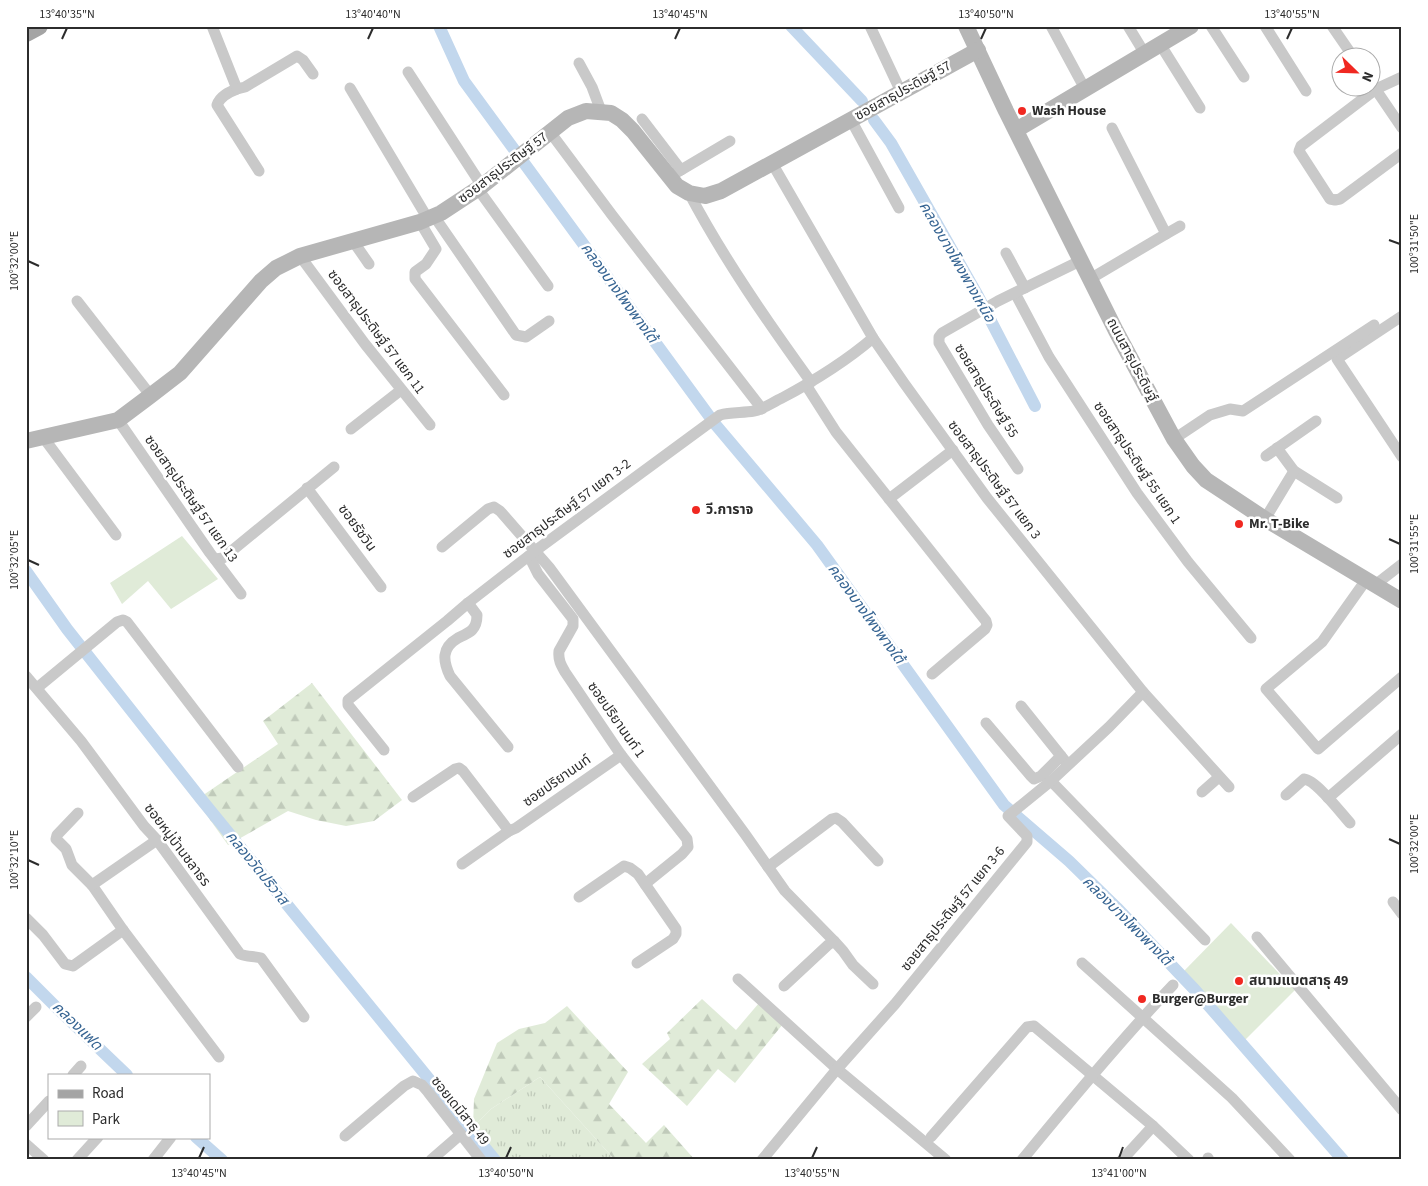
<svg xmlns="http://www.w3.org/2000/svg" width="1428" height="1186" font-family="'Source Sans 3','Noto Sans Thai',sans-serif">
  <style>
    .grass { fill: url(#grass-tufts) }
    .forest { fill: url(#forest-firs) }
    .green { fill: #e0ebd8 }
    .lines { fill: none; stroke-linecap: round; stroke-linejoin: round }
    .canal { stroke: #c2d7ed; stroke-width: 12 }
    .street { stroke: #c9c9c9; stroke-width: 11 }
    .secondary { stroke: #b6b6b6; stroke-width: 16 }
    .primary { stroke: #a4a4a4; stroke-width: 18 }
    .ticks { fill: none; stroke: #2c2c2c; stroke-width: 2 }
    .poi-dot { fill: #f02821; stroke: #fff; stroke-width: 2 }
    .labels { text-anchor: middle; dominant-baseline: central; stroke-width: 5; stroke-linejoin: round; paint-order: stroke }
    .street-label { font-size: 14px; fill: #2c2c2c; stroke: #fff }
    .poi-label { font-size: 14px; font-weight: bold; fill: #2c2c2c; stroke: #fff; text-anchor: start }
    .water-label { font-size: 15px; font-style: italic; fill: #366492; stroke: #fff }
    .neatline { fill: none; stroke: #2c2c2c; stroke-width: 2 }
    .ticks-label { font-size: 12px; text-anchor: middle; fill: #2c2c2c }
  </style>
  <defs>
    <pattern id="grass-tufts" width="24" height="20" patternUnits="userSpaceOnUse" patternTransform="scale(1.25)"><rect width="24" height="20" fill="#e0ebd8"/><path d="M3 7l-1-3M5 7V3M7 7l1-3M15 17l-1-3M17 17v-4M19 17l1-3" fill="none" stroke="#c0caba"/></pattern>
    <pattern id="forest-firs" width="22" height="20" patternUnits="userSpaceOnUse" patternTransform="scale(1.25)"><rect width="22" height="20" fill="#e0ebd8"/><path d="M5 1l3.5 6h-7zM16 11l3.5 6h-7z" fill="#c0caba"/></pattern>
  </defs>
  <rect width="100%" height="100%" fill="#fff"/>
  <polygon class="grass" points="540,1077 615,1160 499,1160 473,1127 491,1109"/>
  <g class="forest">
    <polygon points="312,683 402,800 374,821 346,826 316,820 288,811 228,845 196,800 278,744 263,721"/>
    <polygon points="702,999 736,1030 759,1003 783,1024 735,1083 718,1069 687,1106 642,1064 670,1039 667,1033"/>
    <polygon points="567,1006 628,1072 609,1104 646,1143 664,1125 695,1160 615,1160 540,1077 491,1109 473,1127 474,1099 497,1043 519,1029 545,1023"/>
  </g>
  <g class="green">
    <polygon points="182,536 218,579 171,609 148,581 122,604 110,583"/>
    <polygon points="1231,923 1295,990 1244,1041 1182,973"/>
  </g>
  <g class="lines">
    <g class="canal">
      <polyline points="439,26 464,81 715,424 817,545 1004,805 1069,861 1117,908 1195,990 1343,1160"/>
      <polyline points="791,26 862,101"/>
      <polyline points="874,120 891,143 978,296 1035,406"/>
      <polyline points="26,571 67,629 201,799 495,1160"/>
      <polyline points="26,977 59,1010 127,1075"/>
      <polyline points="196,1137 222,1160"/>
    </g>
    <g class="street">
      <path d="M 212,26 L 237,89 C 229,92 220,96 217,105 L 259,171"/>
      <polyline points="870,26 901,92"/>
      <polyline points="1051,26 1085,89"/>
      <polyline points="1128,26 1145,54"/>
      <polyline points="1211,26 1244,77"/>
      <polyline points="1265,26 1306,91"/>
      <polyline points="1332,26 1354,58"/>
      <polyline points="1160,44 1200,108"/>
      <polyline points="579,63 592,87 601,111"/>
      <polyline points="408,72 482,186"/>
      <polyline points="1402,77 1376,89 1301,146 1299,151 1330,199 1335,200 1340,199 1402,153"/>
      <polyline points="1370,81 1402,128"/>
      <polyline points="350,88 428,219"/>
      <polyline points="237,89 245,87 297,56 303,60 313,74"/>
      <polyline points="642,119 681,170 669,177"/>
      <polyline points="851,120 899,208"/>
      <polyline points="550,132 612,215 762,409"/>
      <polyline points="772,163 873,338 904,383 987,498 1143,692 1229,787"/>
      <polyline points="681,170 730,141"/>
      <polyline points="478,189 548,286"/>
      <path d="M 689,193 C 724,259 767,321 811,382"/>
      <polyline points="434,216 516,335 526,337 549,321"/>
      <polyline points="420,222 436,249 426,264 415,272 415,279 504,395"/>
      <polyline points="1166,234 1180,226"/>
      <polyline points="353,241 369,264"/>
      <polyline points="1006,253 1025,288"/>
      <polyline points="300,256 365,344 430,425"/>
      <polyline points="1090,279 1166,234 1112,128"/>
      <polyline points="1015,293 1049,357 1137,493 1188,562 1251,638"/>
      <polyline points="77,301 151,396"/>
      <polyline points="1402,316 1337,359 1402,457"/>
      <polyline points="806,385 836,432 986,621 987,625 985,629 932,674"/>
      <polyline points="118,420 210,553 241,594"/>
      <polyline points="351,429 401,390"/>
      <polyline points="43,437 116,535"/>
      <polyline points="1174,439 1210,415 1230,409 1243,411 1374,325"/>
      <polyline points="1277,448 1294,471 1337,498"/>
      <polyline points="1266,456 1316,421"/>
      <polyline points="1018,469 988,425 939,343 939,337 942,333 998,301 1080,261"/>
      <polyline points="307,488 381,587"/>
      <polyline points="889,499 953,450"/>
      <polyline points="1265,519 1294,471"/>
      <polyline points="442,547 488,509 494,507 500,511 549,567 745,834 785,891 834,941 828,945 784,986"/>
      <path d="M 529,556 L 538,574 L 573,619 L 573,626 L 559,651 C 558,660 561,665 565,672 L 621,755 L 687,839 L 688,847 L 682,854 L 645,884"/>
      <polyline points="215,559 223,558 334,467"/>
      <polyline points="1366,580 1322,642 1266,689 1318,749 1402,677"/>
      <polyline points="1375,585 1402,564"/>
      <path d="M 468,603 L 477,615 C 477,620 476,626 472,630 C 469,633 462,636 458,638 C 441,648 443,661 450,676 L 508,747"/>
      <path d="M 26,676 L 81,741 L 144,826 L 157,840 L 240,954 C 247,957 254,956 261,958 L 304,1017"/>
      <polyline points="37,688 117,622 123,620 127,622 238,767"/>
      <polyline points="1021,706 1065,761"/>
      <polyline points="986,723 1030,775 1034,779 1041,776 1061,756"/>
      <path d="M 384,750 L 348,705 L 348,700 L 447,621 L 468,603 L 535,551 L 720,415 C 731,412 743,413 754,411 C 764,409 773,402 782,398 C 814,381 846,361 873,338"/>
      <polyline points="1051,781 1205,940"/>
      <polyline points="1202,792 1219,777"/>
      <path d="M 1286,795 L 1304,779 C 1316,780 1341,813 1350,823"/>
      <polyline points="413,797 455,769 459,768 463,771 509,831 516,828 621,755"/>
      <polyline points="1328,798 1402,734"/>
      <polyline points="78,813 57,835 56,839 66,849 72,865 92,885 123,930 219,1057"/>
      <polyline points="462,864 509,831"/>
      <polyline points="768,867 832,819 836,818 842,822 878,861"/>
      <polyline points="92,885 157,840"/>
      <polyline points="579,897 624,866 630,868 638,874 676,929 676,934 673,939 637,963"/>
      <polyline points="1393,902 1402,914"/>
      <polyline points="26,918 43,935 65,964 73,966 123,930"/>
      <polyline points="1257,937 1402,1110"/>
      <polyline points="834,941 843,951 853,965 873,984"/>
      <polyline points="1082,963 1232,1098 1290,1160"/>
      <polyline points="738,979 837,1069 946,1160"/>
      <polyline points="26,1017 36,1007"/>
      <polyline points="73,1075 81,1066"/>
      <polyline points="26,1126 49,1101"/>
      <polyline points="345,1136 404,1086 413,1081 422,1085 428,1092 481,1160"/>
      <polyline points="931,1137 1027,1027 1034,1026 1153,1126 1189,1160"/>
      <polyline points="26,1144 44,1160"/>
      <polyline points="1208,1158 1209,1160"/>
      <polyline points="77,1160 98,1137"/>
      <polyline points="153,1160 171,1137"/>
      <polyline points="431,1160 461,1134"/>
      <polyline points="762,1160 837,1069 895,1004 1027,842 1027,836 1008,816 1051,781 1109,727 1143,692"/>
      <path d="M 1022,1160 C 1071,1100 1120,1041 1173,985"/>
      <polyline points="1122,1160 1153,1126"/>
    </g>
    <g class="secondary">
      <polyline points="966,26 1006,111 1116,331 1174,439 1193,466 1206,480 1265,519 1402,601"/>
      <polyline points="1016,130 1191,26"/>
      <polyline points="26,441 118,420 150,396 180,373 261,281 276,268 300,256 420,222 441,213 482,186 568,118 586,111 611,113 622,120 633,131 677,186 689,193 705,196 721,191 978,50"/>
    </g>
    <polyline class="primary" points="26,33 39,26"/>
  </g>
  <path class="ticks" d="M 62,39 L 67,28M 368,39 L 373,28M 675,39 L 680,28M 981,39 L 986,28M 1287,39 L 1292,28M 1389,240 L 1400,244M 28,261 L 39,266M 1389,539 L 1400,544M 28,560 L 39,565M 1389,839 L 1400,844M 28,860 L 39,865M 199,1158 L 204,1147M 506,1158 L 511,1147M 812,1158 L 817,1147M 1119,1158 L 1123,1147"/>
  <g class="poi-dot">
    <circle cx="1022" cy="111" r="5"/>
    <circle cx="696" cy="510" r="5"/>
    <circle cx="1239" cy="524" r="5"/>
    <circle cx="1239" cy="981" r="5"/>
    <circle cx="1142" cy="999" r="5"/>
  </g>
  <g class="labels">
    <g class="street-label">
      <text transform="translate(903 91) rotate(-29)">ซอยสาธุประดิษฐ์ 57</text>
      <text transform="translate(503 168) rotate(-37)">ซอยสาธุประดิษฐ์ 57</text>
      <text transform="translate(376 332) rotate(53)">ซอยสาธุประดิษฐ์ 57 แยก 11</text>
      <text transform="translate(1132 360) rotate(62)">ถนนสาธุประดิษฐ์</text>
      <text transform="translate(986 391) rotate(58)">ซอยสาธุประดิษฐ์ 55</text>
      <text transform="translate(1137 463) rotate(56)">ซอยสาธุประดิษฐ์ 55 แยก 1</text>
      <text transform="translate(994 480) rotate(53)">ซอยสาธุประดิษฐ์ 57 แยก 3</text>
      <text transform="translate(191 499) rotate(55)">ซอยสาธุประดิษฐ์ 57 แยก 13</text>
      <text transform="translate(567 509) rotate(-37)">ซอยสาธุประดิษฐ์ 57 แยก 3-2</text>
      <text transform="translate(357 528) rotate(54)">ซอยรัชวิน</text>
      <text transform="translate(616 720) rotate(55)">ซอยปริยานนท์ 1</text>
      <text transform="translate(557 781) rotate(-35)">ซอยปริยานนท์</text>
      <text transform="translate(177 845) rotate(53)">ซอยหมู่บ้านชลาธร</text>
      <text transform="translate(953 909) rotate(-51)">ซอยสาธุประดิษฐ์ 57 แยก 3-6</text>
      <text transform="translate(460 1111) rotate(51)">ซอยเดมีสาธุ 49</text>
    </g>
    <g class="poi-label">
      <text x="1032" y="111">Wash House</text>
      <text x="706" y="510">วี.การาจ</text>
      <text x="1249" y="524">Mr. T-Bike</text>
      <text x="1249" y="981">สนามแบตสาธุ 49</text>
      <text x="1152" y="999">Burger@Burger</text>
    </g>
    <g class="water-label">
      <text transform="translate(957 262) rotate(60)">คลองบางโพงพางเหนือ</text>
      <text transform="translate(619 293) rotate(54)">คลองบางโพงพางใต้</text>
      <text transform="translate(866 614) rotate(54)">คลองบางโพงพางใต้</text>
      <text transform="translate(257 868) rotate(51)">คลองวัดปริวาส</text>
      <text transform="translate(1127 921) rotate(45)">คลองบางโพงพางใต้</text>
      <text transform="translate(77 1026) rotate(44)">คลองแฟด</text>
    </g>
  </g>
  <rect width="1428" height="1186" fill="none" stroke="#ffffff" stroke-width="55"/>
  <rect x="48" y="1074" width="162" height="65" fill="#ffffff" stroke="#ababab"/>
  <rect x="58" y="1090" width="25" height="8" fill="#a4a4a4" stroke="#ababab"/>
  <text x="92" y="1098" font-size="15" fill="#2c2c2c">Road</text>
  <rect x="58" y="1111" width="25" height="15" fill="#e0ebd8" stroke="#ababab"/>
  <text x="92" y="1124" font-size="15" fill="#2c2c2c">Park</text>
  <g transform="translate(1356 72) rotate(113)"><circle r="24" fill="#ffffff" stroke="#ababab"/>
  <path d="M0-4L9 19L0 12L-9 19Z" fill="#f02821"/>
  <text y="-8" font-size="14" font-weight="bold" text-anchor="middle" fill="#2c2c2c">N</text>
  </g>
  <rect x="28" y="28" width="1372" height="1130" class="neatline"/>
  <g class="ticks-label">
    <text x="67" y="18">13°40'35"N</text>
    <text x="373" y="18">13°40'40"N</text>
    <text x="680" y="18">13°40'45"N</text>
    <text x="986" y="18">13°40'50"N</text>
    <text x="1292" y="18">13°40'55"N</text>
    <text transform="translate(1414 244) rotate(-90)" y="4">100°31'50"E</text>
    <text transform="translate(14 261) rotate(-90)" y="4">100°32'00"E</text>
    <text transform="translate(1414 544) rotate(-90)" y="4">100°31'55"E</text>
    <text transform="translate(14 560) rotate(-90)" y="4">100°32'05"E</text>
    <text transform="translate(1414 844) rotate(-90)" y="4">100°32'00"E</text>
    <text transform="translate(14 860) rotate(-90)" y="4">100°32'10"E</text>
    <text x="199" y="1177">13°40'45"N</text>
    <text x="506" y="1177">13°40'50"N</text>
    <text x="812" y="1177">13°40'55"N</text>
    <text x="1119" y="1177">13°41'00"N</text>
  </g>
</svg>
